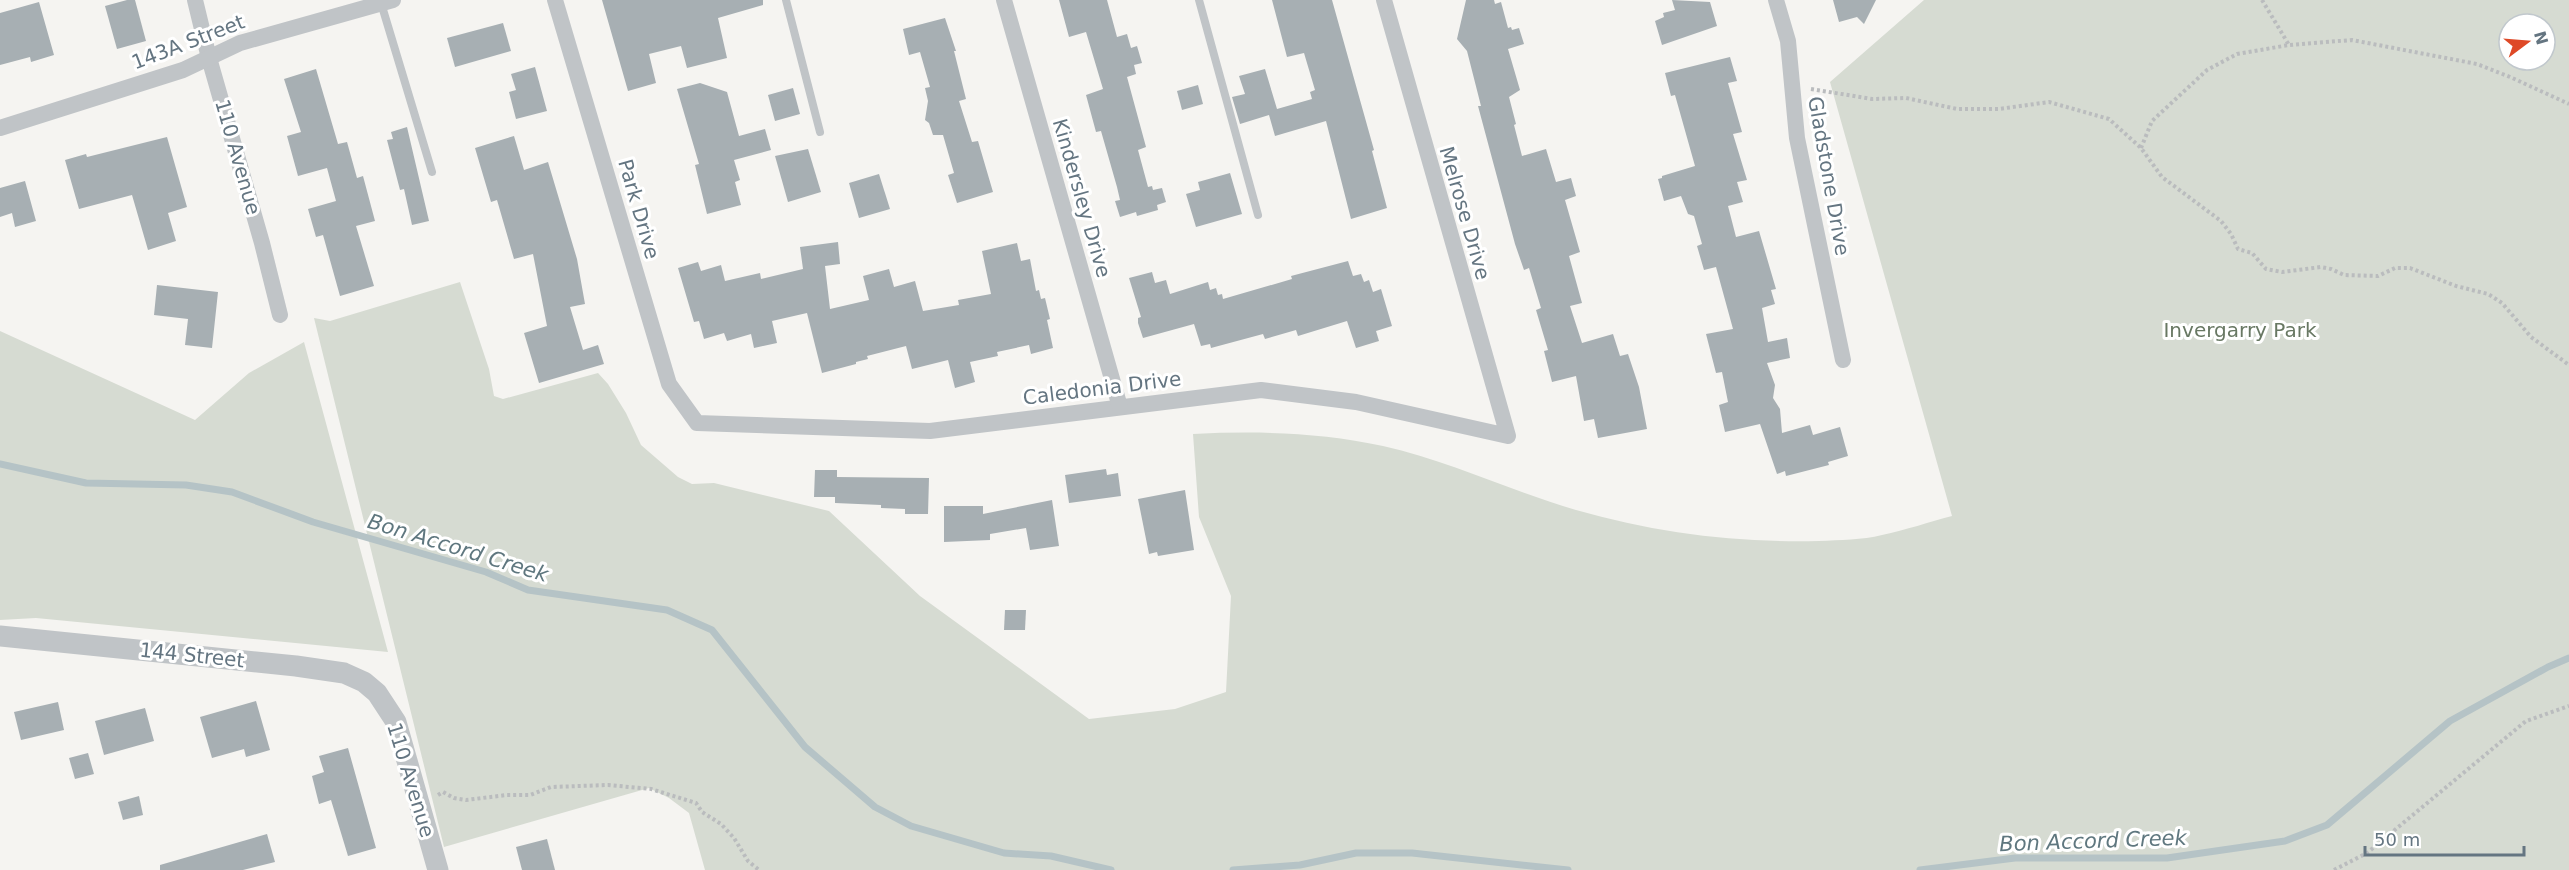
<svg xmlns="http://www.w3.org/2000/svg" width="2569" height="870" font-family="'DejaVu Sans',sans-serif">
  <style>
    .green { fill: #d6dbd2; fill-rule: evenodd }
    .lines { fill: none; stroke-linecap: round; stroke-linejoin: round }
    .stream { stroke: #b5c3c6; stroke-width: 7 }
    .building { fill: #a7afb3 }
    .path { stroke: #babcbe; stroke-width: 4; stroke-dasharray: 3 3; stroke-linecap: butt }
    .service { stroke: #c0c4c7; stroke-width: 8 }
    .minor { stroke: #c0c4c7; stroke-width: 16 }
    .tertiary { stroke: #c0c4c7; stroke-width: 21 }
    .labels { text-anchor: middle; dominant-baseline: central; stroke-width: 6; stroke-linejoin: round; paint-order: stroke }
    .street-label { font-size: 20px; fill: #647581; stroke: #fff }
    .park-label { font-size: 20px; fill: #687863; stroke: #fff }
    .water-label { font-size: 21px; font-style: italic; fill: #5f777f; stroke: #fff }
  </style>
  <rect width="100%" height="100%" fill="#f5f4f1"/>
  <g class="green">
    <path d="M 1924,0 L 2569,0 L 2569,870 L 705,870 L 689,813 L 669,798 L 649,788 L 444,847 L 314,318 L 330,321 L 460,282 L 489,369 L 494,396 L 503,399 L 598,373 L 608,384 L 626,413 L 641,445 L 678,477 L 692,484 L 714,483 L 829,511 L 920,596 L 1089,719 L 1175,709 L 1226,692 L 1231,596 L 1199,517 L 1193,434 C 1257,431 1320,432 1383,446 C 1450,461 1511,491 1576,510 C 1656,533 1737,543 1819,541 C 1840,540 1862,540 1882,535 C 1906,530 1929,522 1952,516 L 1830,82 ZM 2509,24 L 2545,24 L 2545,60 L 2509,60 Z"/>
    <polygon points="0,331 195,420 249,373 304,342 388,652 36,618 0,620"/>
  </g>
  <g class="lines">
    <g class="stream">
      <polyline points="0,464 86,483 186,485 232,492 313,522 486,572 528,590 667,610 712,630 805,747 875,807 911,826 1004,853 1051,856 1111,870"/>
      <polyline points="1233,870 1300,865 1356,853 1412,853 1568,870"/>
      <polyline points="1920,870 2015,858 2167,858 2285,841 2327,825 2450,721 2548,667 2569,658"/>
    </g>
  </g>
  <g class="building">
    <polygon points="127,0 135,0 146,41 117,49 105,6"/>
    <polygon points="602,0 763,0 763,5 718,18 727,58 687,68 681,46 649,54 656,83 628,91"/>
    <polygon points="1059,0 1107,0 1117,37 1127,34 1131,48 1137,46 1142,63 1134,65 1136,74 1127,77 1146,147 1138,150 1148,187 1152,186 1153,190 1162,188 1166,202 1157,205 1158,210 1137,216 1136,212 1120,217 1115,201 1120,200 1117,187 1101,131 1096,132 1086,95 1103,89 1086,32 1069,37"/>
    <polygon points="1272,0 1332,0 1374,150 1372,151 1387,208 1351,219 1326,121 1275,136 1269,115 1240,124 1232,97 1245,94 1239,76 1265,69 1277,109 1312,99 1310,92 1315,90 1304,53 1287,57"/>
    <polygon points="1466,0 1494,0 1495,4 1501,2 1508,28 1511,27 1512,30 1519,28 1524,44 1508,49 1520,90 1509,97 1516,124 1514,125 1522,156 1546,149 1556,182 1571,178 1576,196 1565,200 1580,252 1569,256 1582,303 1570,306 1582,343 1613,334 1620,356 1628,354 1639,387 1647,429 1598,438 1594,419 1584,421 1576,376 1552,382 1544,351 1548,350 1536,310 1541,308 1529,268 1524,270 1515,244 1478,106 1481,106 1467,51 1457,39"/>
    <polygon points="1672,0 1710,2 1717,26 1662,45 1655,21 1664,17 1663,13 1675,10"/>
    <polygon points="1833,0 1876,0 1864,24 1857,17 1839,22"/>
    <polygon points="39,2 54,55 31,62 30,57 0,65 0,13"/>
    <polygon points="945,18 956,51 954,51 966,99 959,101 972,142 978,141 993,192 957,203 948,175 954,173 943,135 933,135 929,123 925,120 928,101 925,88 930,87 920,52 909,55 903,29"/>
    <polygon points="503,23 511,51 455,67 447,38"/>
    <polygon points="1730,57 1737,81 1728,83 1742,132 1733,134 1747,180 1737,182 1743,202 1728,206 1736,237 1759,231 1776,289 1771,290 1775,304 1762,308 1768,342 1787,338 1790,358 1767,363 1775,385 1773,398 1780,409 1782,433 1810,425 1813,435 1840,427 1848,456 1828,462 1829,465 1786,476 1785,471 1777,474 1760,424 1725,432 1719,405 1728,402 1722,372 1716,373 1706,334 1733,329 1716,267 1704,270 1697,246 1702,244 1694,216 1688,214 1681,196 1664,201 1658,179 1662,178 1662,176 1695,166 1675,95 1671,96 1665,73"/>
    <polygon points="535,67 547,111 516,119 509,92 516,90 511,74"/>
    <polygon points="316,69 338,144 347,142 357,178 363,176 375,221 356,226 374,286 340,296 323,235 316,237 308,209 336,201 327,168 298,176 287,136 301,132 284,79"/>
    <polygon points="700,83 727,92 739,136 765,129 771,150 734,160 740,180 735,182 741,205 707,214 695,165 699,164 677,89"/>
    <polygon points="1198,85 1203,104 1182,110 1177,91"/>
    <polygon points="793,88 800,114 775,121 768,95"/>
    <polygon points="407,127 429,221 412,225 404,189 400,190 387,140 393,139 391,132"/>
    <polygon points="514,136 524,170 548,162 577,259 585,304 570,307 583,350 598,345 604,364 539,383 524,333 547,326 533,254 514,259 497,200 491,202 475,148"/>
    <polygon points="167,137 187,207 168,213 176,241 148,250 132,195 79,209 65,160 86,154 87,157"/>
    <polygon points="808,149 821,192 788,202 775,156"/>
    <polygon points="1230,173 1242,214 1196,227 1186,194 1200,190 1198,182"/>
    <polygon points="879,174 890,209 859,218 849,183"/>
    <polygon points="25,181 36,221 15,227 12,213 0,217 0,188"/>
    <polygon points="838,242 840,264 825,266 830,309 869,300 863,276 889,269 894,287 915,281 923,311 959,305 958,300 991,294 982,251 1017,243 1021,261 1030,259 1036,291 1039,290 1041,299 1045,298 1050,319 1047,320 1053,348 1031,354 1029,345 997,352 998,356 970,362 975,382 955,388 948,360 912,369 906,346 867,356 868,359 856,362 856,364 822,373 807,313 772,321 777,343 754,348 751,334 727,341 724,333 704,339 699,321 694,322 678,268 698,262 701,271 721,265 725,281 760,273 761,279 803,269 800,247"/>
    <polygon points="1348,261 1353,276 1361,274 1364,282 1369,280 1373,292 1381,289 1392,326 1376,331 1379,341 1356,348 1347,321 1298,336 1296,330 1265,339 1263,334 1211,348 1210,344 1201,346 1194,324 1143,338 1138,323 1138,318 1141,317 1129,278 1152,272 1155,283 1166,280 1170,294 1208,282 1210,290 1216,288 1218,295 1222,294 1223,299 1292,279 1291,276"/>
    <polygon points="157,285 218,292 212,348 185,345 188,319 154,315"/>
    <polygon points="1106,469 1107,475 1118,473 1121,496 1069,503 1065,475"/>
    <polygon points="815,470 837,470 837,477 929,478 928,514 905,514 905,509 881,508 881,505 835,503 835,497 814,497"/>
    <polygon points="1185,490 1194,550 1158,556 1157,552 1149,554 1138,499"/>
    <polygon points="1052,500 1059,546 1030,550 1026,528 990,534 990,540 944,542 944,506 983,506 983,514"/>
    <polygon points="1005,610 1026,610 1025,630 1004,630"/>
    <polygon points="256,701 270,750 246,757 244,749 212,758 200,717"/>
    <polygon points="58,702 64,730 21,740 14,712"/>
    <polygon points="145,708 154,741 104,755 95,721"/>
    <polygon points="348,748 376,848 348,856 331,800 319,804 312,776 324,772 319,756"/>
    <polygon points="88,753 94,774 75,779 69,758"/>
    <polygon points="139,796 143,815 123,820 118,802"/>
    <polygon points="267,834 275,862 243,870 160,870 160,865"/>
    <polygon points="547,839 555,870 522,870 516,847"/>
  </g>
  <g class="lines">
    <g class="path">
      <polyline points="2262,0 2289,45"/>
      <polyline points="1811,89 1872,99 1906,98 1957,109 1999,109 2049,102 2109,119 2141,148 2162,177 2221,221 2231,234 2238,249 2252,253 2266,269 2282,272 2321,267 2331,269 2344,275 2378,276 2395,268 2410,268 2456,286 2488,294 2502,303 2531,337 2569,365"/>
      <polyline points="2141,148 2152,121 2207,70 2237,54 2289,45 2352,40 2477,64 2510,77 2569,104"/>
      <polyline points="438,795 443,792 454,798 466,800 507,795 530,795 551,787 608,785 651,789 696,803 702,812 721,824 734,838 748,861 759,870"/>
      <polyline points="2334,870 2367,853 2526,721 2569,706"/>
    </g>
    <g class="service">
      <polyline points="786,0 820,132"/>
      <polyline points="1199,0 1258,215"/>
      <polyline points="381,3 432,172"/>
    </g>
    <g class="minor">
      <polyline points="195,0 209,58 262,243 280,315"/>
      <polyline points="555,0 669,384 697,423 930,431 1261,390 1356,402 1508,436 1384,0"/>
      <polyline points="1004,0 1120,407"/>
      <polyline points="1776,0 1788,41 1797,138 1843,360"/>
      <polyline points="0,128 183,70 240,43 393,0"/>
    </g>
    <polyline class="tertiary" points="0,636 296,666 344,673 364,682 377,693 396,722 438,870"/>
  </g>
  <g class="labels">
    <g class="street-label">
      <text transform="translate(188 42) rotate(-21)">143A Street</text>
      <text transform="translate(238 157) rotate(74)">110 Avenue</text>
      <text transform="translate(1829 176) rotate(80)">Gladstone Drive</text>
      <text transform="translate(1082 198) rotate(74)">Kindersley Drive</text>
      <text transform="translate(639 209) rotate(74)">Park Drive</text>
      <text transform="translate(1465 213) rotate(74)">Melrose Drive</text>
      <text transform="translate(1102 388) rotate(-7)">Caledonia Drive</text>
      <text transform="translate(192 655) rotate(6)">144 Street</text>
      <text transform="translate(411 780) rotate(73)">110 Avenue</text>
    </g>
    <g class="park-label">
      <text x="2240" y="330">Invergarry Park</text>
    </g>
    <g class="water-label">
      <text transform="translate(458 548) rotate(17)">Bon Accord Creek</text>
      <text transform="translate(2093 841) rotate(-2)">Bon Accord Creek</text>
    </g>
  </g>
  <g transform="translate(2527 42) rotate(74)"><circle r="28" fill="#ffffff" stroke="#c1c8cd" stroke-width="1.5"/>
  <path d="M0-4.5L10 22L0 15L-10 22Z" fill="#de4927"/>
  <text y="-9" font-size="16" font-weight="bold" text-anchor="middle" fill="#647581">N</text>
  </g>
  <path d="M2365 846v9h159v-9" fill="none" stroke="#647581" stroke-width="3"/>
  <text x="2374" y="846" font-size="18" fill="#647581" stroke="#ffffff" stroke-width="4.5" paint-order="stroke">50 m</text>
</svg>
